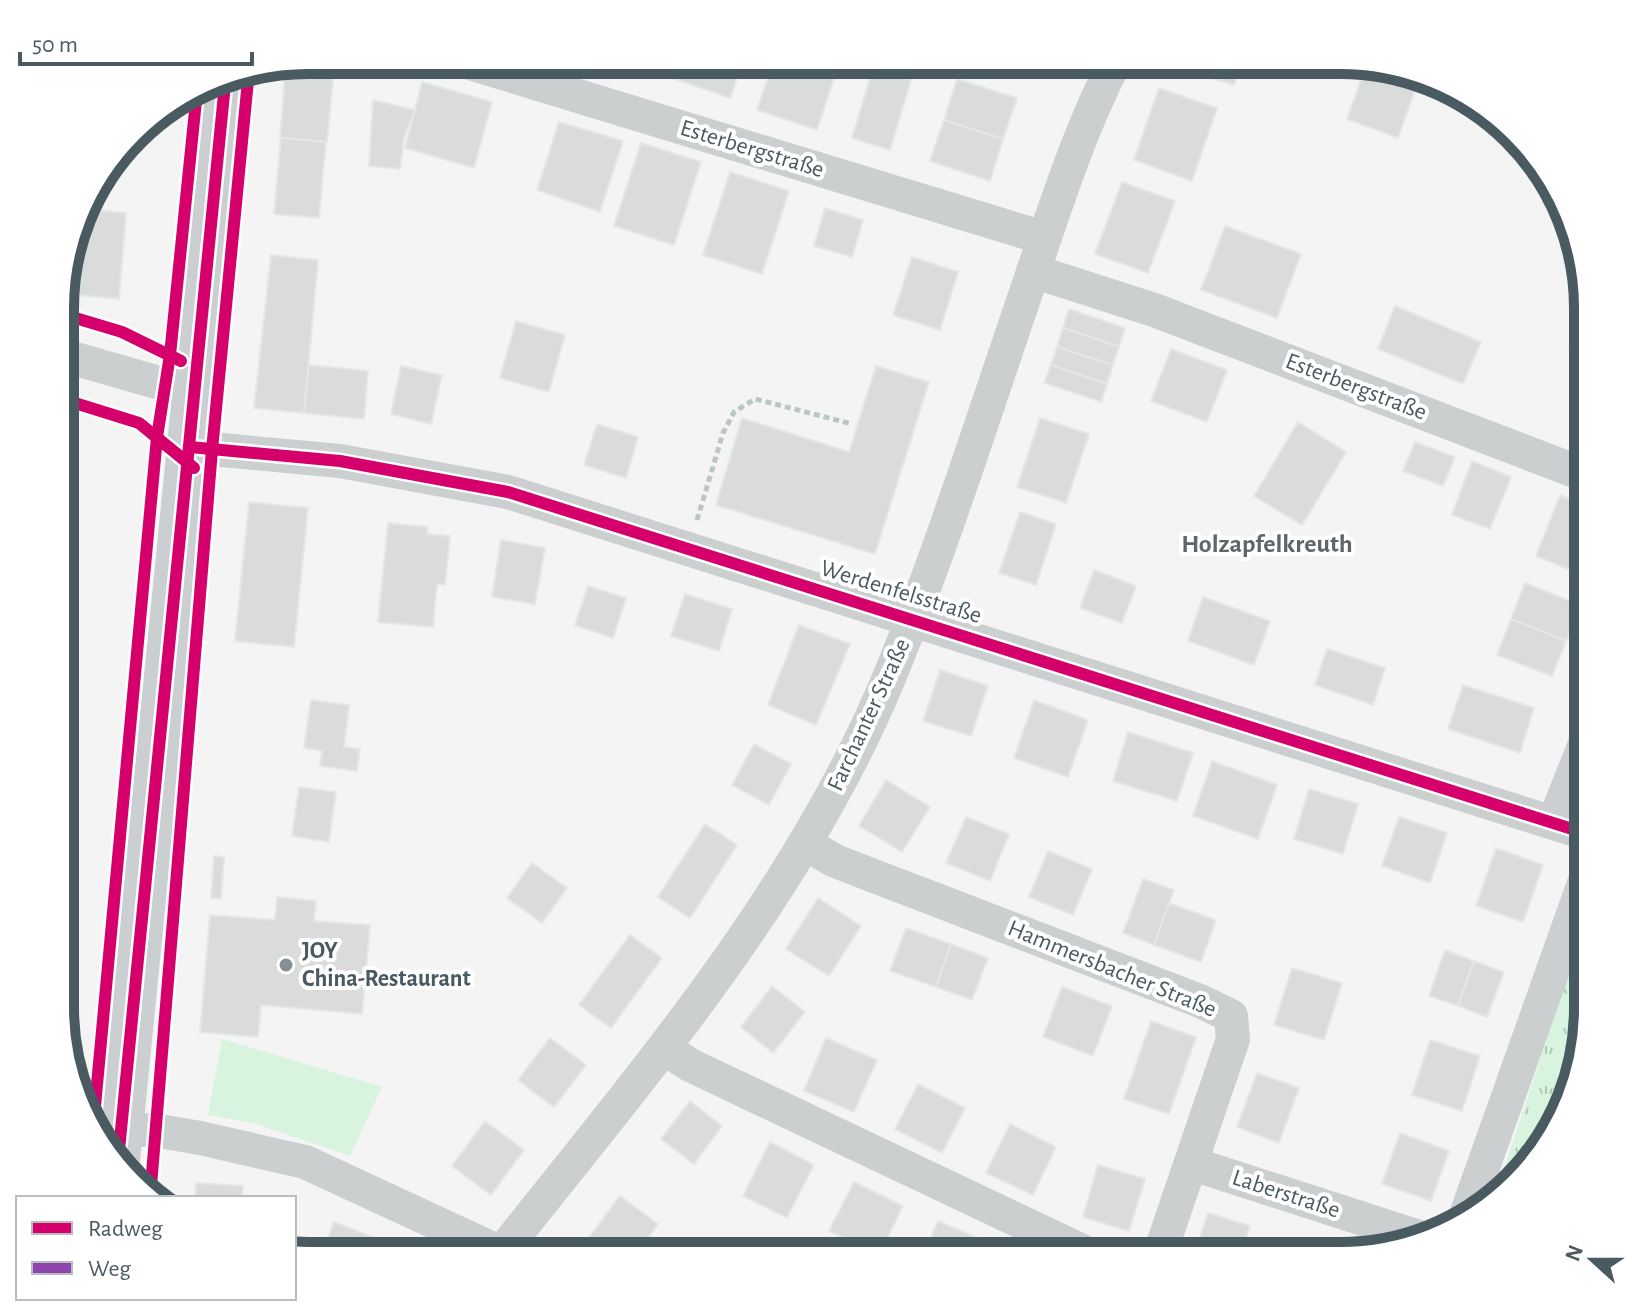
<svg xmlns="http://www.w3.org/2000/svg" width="1648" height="1316" font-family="'Alegreya Sans',sans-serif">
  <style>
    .grass { fill: url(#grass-tufts) }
    .pitch { fill: #d8f3de }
    .building { fill: #dadcdc; stroke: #e5e6e7; stroke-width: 2 }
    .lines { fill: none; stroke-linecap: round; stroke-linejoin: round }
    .path { stroke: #bac7c1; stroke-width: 5; stroke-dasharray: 6 4; stroke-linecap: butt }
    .street { stroke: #cbcfcf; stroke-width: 34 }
    .secondary { stroke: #cbcfd1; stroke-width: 44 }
    .quiet { stroke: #8e44ad; stroke-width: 10; stroke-dasharray: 20 10; stroke-linecap: butt }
    .cycleway-casing { stroke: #fff; stroke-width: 17 }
    .cycleway { stroke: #d6006c; stroke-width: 12 }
    .poi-dot { fill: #869094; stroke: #fff; stroke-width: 3 }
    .labels { text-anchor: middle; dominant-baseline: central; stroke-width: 8; stroke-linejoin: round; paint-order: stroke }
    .street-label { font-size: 24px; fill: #4a5a61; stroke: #fff }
    .poi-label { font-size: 24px; font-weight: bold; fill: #4a5a61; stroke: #fff; text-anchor: start }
    .neighbourhood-label { font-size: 26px; font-weight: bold; fill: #5f6568; stroke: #fff }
    .rim { fill: none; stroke: #4a5a61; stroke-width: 10 }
  </style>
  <defs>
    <pattern id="grass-tufts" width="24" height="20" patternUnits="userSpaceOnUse" patternTransform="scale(2)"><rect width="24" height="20" fill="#d8f3de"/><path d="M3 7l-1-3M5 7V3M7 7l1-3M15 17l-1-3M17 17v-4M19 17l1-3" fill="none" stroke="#b1c8b7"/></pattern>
  </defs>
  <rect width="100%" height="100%" fill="#f4f4f4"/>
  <polygon class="grass" points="1588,916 1587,1025 1569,1104 1526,1172 1496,1193"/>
  <polygon class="pitch" points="222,1039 382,1087 350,1156 254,1123 208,1115"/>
  <g class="building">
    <polygon points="668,60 744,60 730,98 663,75"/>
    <polygon points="774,60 840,60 817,130 757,110"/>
    <polygon points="989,60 1027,60 1023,72"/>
    <polygon points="1175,60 1243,60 1234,85 1173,66"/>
    <polygon points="875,62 913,73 890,150 852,138"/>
    <polygon points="1367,63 1420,75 1398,138 1347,119"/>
    <polygon points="286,64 334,68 327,142 280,138"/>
    <polygon points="957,79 1017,98 1003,139 944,120"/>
    <polygon points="422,82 492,102 474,168 405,148"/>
    <polygon points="1159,88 1217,108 1192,181 1134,160"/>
    <polygon points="373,100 415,110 404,138 400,169 369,166"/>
    <polygon points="944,120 1003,139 990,181 930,161"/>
    <polygon points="559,122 623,141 600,212 537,190"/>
    <polygon points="281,138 326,142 319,218 274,214"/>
    <polygon points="641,143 701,162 674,245 614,226"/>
    <polygon points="730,172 789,191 762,274 703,255"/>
    <polygon points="1122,182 1175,201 1148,273 1095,254"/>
    <polygon points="825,208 863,220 852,257 814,246"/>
    <polygon points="84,209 126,213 119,299 65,294 68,261 78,262"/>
    <polygon points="1225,226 1301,254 1277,318 1201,290"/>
    <polygon points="271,255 318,260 304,413 254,408"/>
    <polygon points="912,257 958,272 940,330 893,315"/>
    <polygon points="1395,306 1481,342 1463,384 1378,349"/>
    <polygon points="1069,309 1125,328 1119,347 1063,328"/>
    <polygon points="1584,310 1588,312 1588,355 1569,347"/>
    <polygon points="516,321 565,335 549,392 500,378"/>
    <polygon points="1063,328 1119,347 1113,365 1057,347"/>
    <polygon points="1057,347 1113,365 1107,384 1051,365"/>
    <polygon points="1171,349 1227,370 1207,422 1151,401"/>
    <polygon points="309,365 368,371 364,419 304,413"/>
    <polygon points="1051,365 1107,384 1101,402 1044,383"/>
    <polygon points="401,366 442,375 431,424 391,414"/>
    <polygon points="876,366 929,382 875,554 716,505 742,418 849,452"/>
    <polygon points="1040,418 1089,434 1066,503 1017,487"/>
    <polygon points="1298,422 1346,452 1302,525 1254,496"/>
    <polygon points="597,424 638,437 626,478 584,465"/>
    <polygon points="1415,442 1455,457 1443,486 1403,471"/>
    <polygon points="1472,461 1511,477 1490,529 1452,515"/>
    <polygon points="62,489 76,490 69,555 62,555"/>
    <polygon points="1560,495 1588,507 1588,555 1580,574 1536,556"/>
    <polygon points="249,502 308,508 294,647 235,641"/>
    <polygon points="1020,512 1056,524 1036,585 999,573"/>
    <polygon points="388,523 428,527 427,534 450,536 445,585 437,584 433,627 378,622"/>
    <polygon points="501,540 545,548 535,604 492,597"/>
    <polygon points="1094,570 1136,586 1122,623 1080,608"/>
    <polygon points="1525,583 1580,605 1566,641 1511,619"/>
    <polygon points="588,586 626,598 613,638 575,625"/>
    <polygon points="685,594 732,609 719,651 671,636"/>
    <polygon points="1203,597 1270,621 1254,665 1188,641"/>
    <polygon points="1511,619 1566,641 1552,676 1497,655"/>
    <polygon points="799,625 850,644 816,725 768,705"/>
    <polygon points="1327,649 1385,668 1373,705 1315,685"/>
    <polygon points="940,670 988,686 971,736 923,721"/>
    <polygon points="1463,685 1534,708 1520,753 1448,729"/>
    <polygon points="311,700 349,705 344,747 360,749 357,771 320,766 322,751 304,748"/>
    <polygon points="1034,700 1088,720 1068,777 1014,758"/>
    <polygon points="1128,732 1193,753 1177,801 1113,781"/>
    <polygon points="754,744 791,764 769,805 732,785"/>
    <polygon points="1212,761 1277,785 1258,839 1193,816"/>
    <polygon points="886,780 930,807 902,852 859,826"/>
    <polygon points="299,787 336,792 329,842 292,836"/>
    <polygon points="1309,789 1358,804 1343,854 1294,839"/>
    <polygon points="966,817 1009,834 990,881 946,863"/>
    <polygon points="1399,817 1447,833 1430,883 1382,866"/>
    <polygon points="705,824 737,845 690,918 658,897"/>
    <polygon points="1496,848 1543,865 1523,922 1476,906"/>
    <polygon points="1048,851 1092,869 1073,915 1029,897"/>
    <polygon points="214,856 224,857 221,899 211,898"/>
    <polygon points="532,863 567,888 542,923 507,898"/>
    <polygon points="1143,879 1174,890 1154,945 1123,933"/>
    <polygon points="277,897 316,901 314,921 370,925 362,1014 261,1005 258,1037 200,1032 210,915 275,920"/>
    <polygon points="818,898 861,926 829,976 786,949"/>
    <polygon points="1169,903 1216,920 1201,962 1154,945"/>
    <polygon points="906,928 951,944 936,987 890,971"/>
    <polygon points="630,935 662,958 611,1028 579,1005"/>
    <polygon points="951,944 988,958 972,1000 936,987"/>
    <polygon points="1445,950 1474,961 1458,1006 1429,996"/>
    <polygon points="1474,961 1504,972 1487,1017 1458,1006"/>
    <polygon points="1292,968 1342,983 1324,1040 1274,1025"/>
    <polygon points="772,986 805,1012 773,1053 741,1027"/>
    <polygon points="1062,987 1112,1006 1093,1056 1043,1037"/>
    <polygon points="1151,1021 1196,1037 1169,1114 1124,1099"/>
    <polygon points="550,1038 586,1065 554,1107 518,1080"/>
    <polygon points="826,1038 877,1060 854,1112 804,1091"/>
    <polygon points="1430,1040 1480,1056 1462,1111 1412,1095"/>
    <polygon points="1257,1073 1299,1088 1279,1143 1237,1127"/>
    <polygon points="918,1084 965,1108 942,1153 895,1129"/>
    <polygon points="690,1101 722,1126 694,1164 661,1139"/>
    <polygon points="485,1121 524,1150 491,1195 452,1166"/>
    <polygon points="1010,1124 1056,1147 1033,1195 986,1173"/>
    <polygon points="1400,1133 1449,1151 1431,1201 1382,1184"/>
    <polygon points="770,1142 814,1165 787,1218 743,1196"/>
    <polygon points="1098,1165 1145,1179 1129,1231 1083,1217"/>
    <polygon points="854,1182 903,1206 879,1255 829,1231"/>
    <polygon points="196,1183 243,1186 242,1198 195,1198"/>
    <polygon points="620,1196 658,1224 635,1256 607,1256 587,1240"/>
    <polygon points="1208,1213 1250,1226 1240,1256 1194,1256"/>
    <polygon points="938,1221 980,1239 973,1256 923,1256"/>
    <polygon points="334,1222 399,1247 395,1256 321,1256"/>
  </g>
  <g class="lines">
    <polyline class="path" points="697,520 723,433 734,412 755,399 852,424"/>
    <g class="street">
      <polyline points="460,60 1044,238"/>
      <polyline points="1033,271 1154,310 1588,476"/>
      <polyline points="62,355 194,393"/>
      <polyline points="190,447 340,461 508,492 1588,834"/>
      <polyline points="1554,822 1588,736"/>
      <polyline points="806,844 835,861 1200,1001 1231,1016 1233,1039 1159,1256"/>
      <polyline points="664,1048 690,1065 1093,1256"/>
      <polyline points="121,1130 154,1130 200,1138 305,1162 508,1256"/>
      <polyline points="1193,1164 1425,1239"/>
      <polyline points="1466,1215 1588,872"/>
      <path d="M 502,1252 C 646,1070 802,890 891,673 C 944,543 986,408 1032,275 C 1057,202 1080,129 1116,60"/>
    </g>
    <polyline class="secondary" points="118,1160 226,74"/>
    <polyline class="quiet" points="1574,914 1588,925"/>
    <defs>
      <g id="cycleway">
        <polyline points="62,314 122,332 181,361"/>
        <polyline points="62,399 139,423 194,468"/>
        <polyline points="190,447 340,461 508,492 1588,834"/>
        <polyline points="93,1128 157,437 170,355 197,91"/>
        <polyline points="118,1160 226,74"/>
        <polyline points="150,1198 212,450 249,70"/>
      </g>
    </defs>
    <use href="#cycleway" class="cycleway-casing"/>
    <use href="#cycleway" class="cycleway"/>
  </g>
  <circle class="poi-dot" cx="286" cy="965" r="8"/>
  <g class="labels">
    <g class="street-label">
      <text transform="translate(752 149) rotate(17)">Esterbergstraße</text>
      <text transform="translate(1356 387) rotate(21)">Esterbergstraße</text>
      <text transform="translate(901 592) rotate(17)">Werdenfelsstraße</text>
      <text transform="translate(869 715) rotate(-65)">Farchanter Straße</text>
      <text transform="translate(1112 969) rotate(22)">Hammersbacher Straße</text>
      <text transform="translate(1286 1194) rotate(18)">Laberstraße</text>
    </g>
    <g class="poi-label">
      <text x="302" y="951">JOY<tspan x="302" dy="28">China-Restaurant</tspan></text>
    </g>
    <g class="neighbourhood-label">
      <text x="1267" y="544">Holzapfelkreuth</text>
    </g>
  </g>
  <path d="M0 0H1648V1316H0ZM308 74H1340A234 234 0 0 1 1574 308V1008A234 234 0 0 1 1340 1242H308A234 234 0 0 1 74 1008V308A234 234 0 0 1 308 74Z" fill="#fff" fill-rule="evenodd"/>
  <path class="rim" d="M308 74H1340A234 234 0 0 1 1574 308V1008A234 234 0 0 1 1340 1242H308A234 234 0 0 1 74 1008V308A234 234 0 0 1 308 74Z"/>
  <rect x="16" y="1196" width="280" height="104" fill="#ffffff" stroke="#b7bdc0" stroke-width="2"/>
  <rect x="32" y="1222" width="40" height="12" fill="#d6006c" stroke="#b7bdc0" stroke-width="2"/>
  <text x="88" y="1236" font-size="24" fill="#4a5a61">Radweg</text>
  <rect x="32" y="1262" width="40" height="12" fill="#8e44ad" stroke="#b7bdc0" stroke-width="2"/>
  <text x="88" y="1276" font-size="24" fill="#4a5a61">Weg</text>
  <g transform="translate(1592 1260) rotate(291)" stroke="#ffffff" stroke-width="6" paint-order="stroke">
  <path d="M0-6L14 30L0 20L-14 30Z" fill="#4a5a61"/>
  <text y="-12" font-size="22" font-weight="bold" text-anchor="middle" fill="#4a5a61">N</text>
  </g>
  <path d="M20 52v12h232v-12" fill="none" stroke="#4a5a61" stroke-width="4"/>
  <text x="32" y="52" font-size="24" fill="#4a5a61" stroke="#ffffff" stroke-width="6" paint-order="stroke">50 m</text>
</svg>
